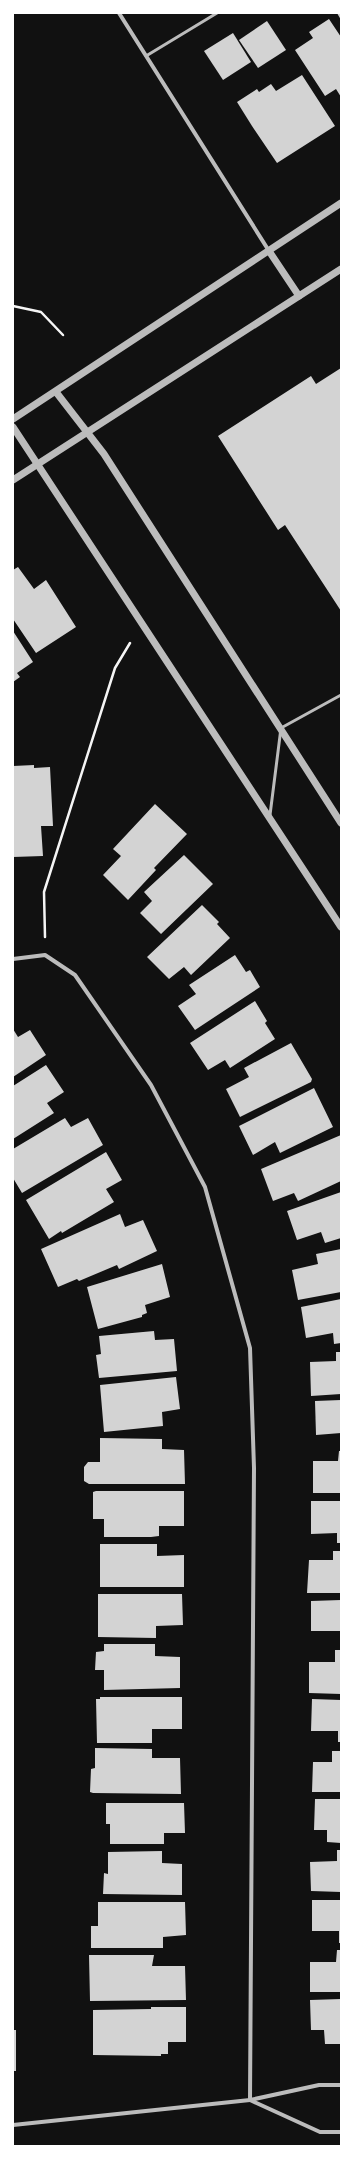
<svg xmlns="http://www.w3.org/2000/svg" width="354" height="2159" font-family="'Zilla Slab',serif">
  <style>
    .building { fill: #d3d3d3 }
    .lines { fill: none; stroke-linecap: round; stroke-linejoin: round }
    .path { stroke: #f5f5f5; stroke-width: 2.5 }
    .service { stroke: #bcbcbc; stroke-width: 3 }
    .minor { stroke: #bcbcbc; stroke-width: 4 }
    .tertiary { stroke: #bcbcbc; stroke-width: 7 }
  </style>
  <rect width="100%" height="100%" fill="#111"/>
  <g class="building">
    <polygon points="337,13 341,13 341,20"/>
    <polygon points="329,19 341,37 341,97 336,89 325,96 295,50 313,38 309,32"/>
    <polygon points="267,21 286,50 258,68 239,40"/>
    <polygon points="233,33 251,62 223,80 204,51"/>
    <polygon points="302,75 335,126 277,163 252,126 237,102 257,89 259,92 271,84 276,91"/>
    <polygon points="341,368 341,611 285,525 278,530 218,436 311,376 316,384"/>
    <polygon points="18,567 34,589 46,580 76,627 36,653 13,619 13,570"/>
    <polygon points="13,631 33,662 17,673 20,677 13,682"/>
    <polygon points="34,765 34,768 50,767 53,826 41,826 43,856 13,857 13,766"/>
    <polygon points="155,804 187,834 154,868 156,870 128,900 103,875 121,856 113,849"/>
    <polygon points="184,855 213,884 161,934 140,913 152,901 144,892"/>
    <polygon points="202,905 219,922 217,924 230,938 191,975 184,967 169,979 147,957"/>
    <polygon points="235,955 246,972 250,970 260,987 195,1030 178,1006 196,994 189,985"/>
    <polygon points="255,1001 267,1021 265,1023 275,1039 230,1068 225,1060 208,1070 190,1043"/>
    <polygon points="13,1029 18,1037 30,1030 46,1055 13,1077"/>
    <polygon points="291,1043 312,1079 311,1082 240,1117 226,1089 249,1077 244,1068"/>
    <polygon points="46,1065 64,1092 47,1103 54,1113 13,1139 13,1086"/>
    <polygon points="314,1088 333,1127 280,1153 275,1142 253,1155 239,1126"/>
    <polygon points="65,1118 71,1127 88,1118 103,1145 22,1193 13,1178 13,1149"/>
    <polygon points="341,1135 341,1181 298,1201 294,1193 273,1201 261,1169"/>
    <polygon points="106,1152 122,1180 106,1189 114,1202 62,1233 61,1231 49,1239 26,1200"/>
    <polygon points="341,1192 341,1238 325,1243 321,1232 297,1240 287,1211"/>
    <polygon points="120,1214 125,1227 143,1220 157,1251 119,1269 117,1265 79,1281 77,1279 58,1287 41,1249"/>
    <polygon points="341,1249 341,1292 298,1300 292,1270 318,1264 316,1254"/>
    <polygon points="162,1264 170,1297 145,1305 147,1313 142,1315 142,1317 98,1329 87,1287"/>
    <polygon points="341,1299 341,1343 334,1344 333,1333 306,1338 301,1307"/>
    <polygon points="154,1331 155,1340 174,1339 177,1371 99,1378 96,1355 101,1354 99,1336"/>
    <polygon points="336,1352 341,1352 341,1394 311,1396 310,1362 336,1361"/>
    <polygon points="176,1377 180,1409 162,1412 163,1426 104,1432 100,1385"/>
    <polygon points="341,1400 341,1433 316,1435 315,1401"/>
    <polygon points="100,1438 162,1439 162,1449 184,1450 185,1484 89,1484 84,1481 84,1467 88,1462 100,1462"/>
    <polygon points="339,1451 341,1451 341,1493 313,1493 313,1461 338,1461"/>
    <polygon points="96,1491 184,1491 184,1526 159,1526 159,1536 151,1537 104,1537 104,1519 93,1519 93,1492"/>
    <polygon points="311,1501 341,1501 341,1543 337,1543 337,1533 311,1534"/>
    <polygon points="100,1544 157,1544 157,1556 184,1555 184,1587 100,1587"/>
    <polygon points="333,1551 341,1551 341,1593 307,1593 309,1560 333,1560"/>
    <polygon points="98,1594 182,1594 183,1625 156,1626 156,1638 98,1637"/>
    <polygon points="341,1600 341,1631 311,1631 311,1601"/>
    <polygon points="104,1644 155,1644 155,1656 180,1657 180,1688 104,1690 104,1670 95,1670 96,1652 104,1651"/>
    <polygon points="335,1650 341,1650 341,1694 309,1693 309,1662 335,1662"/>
    <polygon points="100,1697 182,1697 182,1729 152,1729 152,1743 97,1743 96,1699 100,1699"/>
    <polygon points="312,1699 341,1700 341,1742 338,1742 338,1731 311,1731"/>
    <polygon points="95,1748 152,1749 152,1758 180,1758 181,1794 93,1793 90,1792 91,1769 95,1768"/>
    <polygon points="332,1751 341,1751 341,1792 312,1792 313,1762 332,1762"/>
    <polygon points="315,1799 341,1799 341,1843 327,1842 327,1830 314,1830"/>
    <polygon points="106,1803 184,1803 185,1833 164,1833 164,1844 110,1844 110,1824 106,1824"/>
    <polygon points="337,1850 341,1850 341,1892 311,1891 310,1862 337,1861"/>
    <polygon points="162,1851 162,1863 182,1864 182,1895 103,1894 104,1873 108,1874 108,1852"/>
    <polygon points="312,1900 341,1900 341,1943 339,1943 339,1931 312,1931"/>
    <polygon points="98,1902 185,1902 186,1935 163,1937 163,1948 91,1948 91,1926 98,1926"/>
    <polygon points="337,1950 341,1950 341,1992 310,1992 310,1962 336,1962"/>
    <polygon points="89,1955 154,1955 152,1966 185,1966 186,2000 90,2001"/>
    <polygon points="341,1999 341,2044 325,2044 324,2030 311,2030 310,2000"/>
    <polygon points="151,2007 186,2007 186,2042 168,2042 168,2054 161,2054 161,2056 93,2055 93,2010 151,2009"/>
    <rect x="13" y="2030" width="3" height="41"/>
  </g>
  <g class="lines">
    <g class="path">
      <polyline points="13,306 41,312 63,335"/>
      <polyline points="45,937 44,892 115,668 130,643"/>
    </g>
    <g class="service">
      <polyline points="146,56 217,13"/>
      <polyline points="270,815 281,728 341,695"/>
    </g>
    <g class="minor">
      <polyline points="119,13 269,251"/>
      <polyline points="13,959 45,955 75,975 151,1085 205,1187 250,1348 254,1468 250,2100"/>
      <polyline points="250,2100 320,2132 341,2132"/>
      <polyline points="13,2125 250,2100 319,2085 341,2085"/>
    </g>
    <g class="tertiary">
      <polyline points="269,251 299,296"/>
      <polyline points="56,392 104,454 341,823"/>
      <polyline points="13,419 341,203"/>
      <polyline points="13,427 341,927"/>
      <polyline points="13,480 341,269"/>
    </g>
  </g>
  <rect width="354" height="2159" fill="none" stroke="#ffffff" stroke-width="28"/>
</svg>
